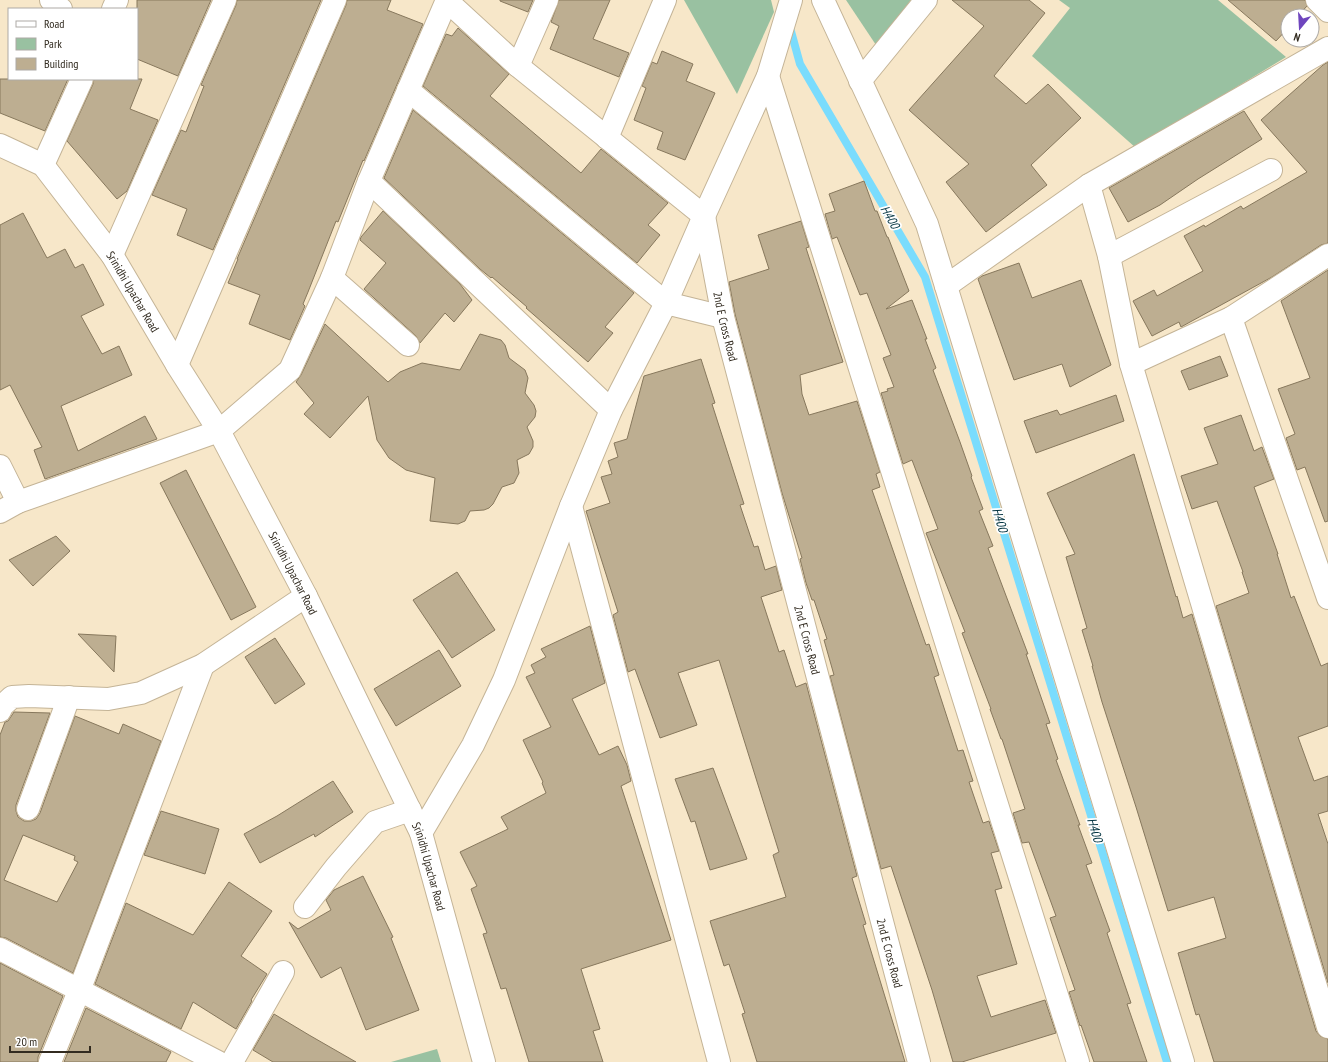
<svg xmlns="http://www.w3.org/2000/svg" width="1328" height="1062" font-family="'PT Sans Narrow',sans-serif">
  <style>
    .green { fill: #99c1a1 }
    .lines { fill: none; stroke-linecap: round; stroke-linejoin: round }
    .stream { stroke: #7adcfd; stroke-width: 8 }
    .building { fill: #bdae91; stroke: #87785d; fill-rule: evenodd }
    .minor-casing { stroke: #c4b497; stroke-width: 24 }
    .minor { stroke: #fff; stroke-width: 22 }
    .labels { text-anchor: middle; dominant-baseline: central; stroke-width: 3.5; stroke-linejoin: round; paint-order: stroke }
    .street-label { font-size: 12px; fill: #322b20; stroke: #fff }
    .water-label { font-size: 13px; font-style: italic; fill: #063643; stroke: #fff }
  </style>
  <rect width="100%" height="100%" fill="#f7e7c9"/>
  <g class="green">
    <polygon points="684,0 771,0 774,12 737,94"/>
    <polygon points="846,0 911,0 876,45"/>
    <polygon points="1059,0 1218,0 1286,57 1136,148 1032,56 1070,8"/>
    <polygon points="437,1049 441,1062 391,1062"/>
  </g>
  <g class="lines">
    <polyline class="stream" points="789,24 800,64 925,277 1167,1062"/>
  </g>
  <g class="building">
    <polygon points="137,0 211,0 178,76 137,59"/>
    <polygon points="237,0 321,0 213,250 177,235 187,209 152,195 181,130 186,132 204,86 201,85 236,5"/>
    <polygon points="347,0 391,0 387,10 423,24 364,161 363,160 338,222 336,221 308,292 303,304 305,306 290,340 249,324 260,295 228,283 238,259 237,259 346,5"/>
    <polygon points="500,0 533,0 528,12 500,1"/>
    <polygon points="559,0 610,0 593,39 629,53 619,77 550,49 559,26 551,22"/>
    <polygon points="952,0 1029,0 1045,13 994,76 1026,104 1048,84 1081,118 1031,165 1047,185 986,232 946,182 969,164 909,110 984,26"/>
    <polygon points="1228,0 1305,0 1307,6 1298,16 1288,16 1288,28 1276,41"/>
    <polygon points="458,28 509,74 490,96 581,173 601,149 668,203 648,225 660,235 637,263 423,86 446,34 452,36"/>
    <polygon points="662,51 693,64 686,81 715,93 685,160 657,149 663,132 634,120 646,88 642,86 652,62 657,64"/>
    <polygon points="1328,62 1328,243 1321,245 1272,277 1181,327 1179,322 1152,336 1133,301 1154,290 1157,296 1203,271 1184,236 1204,225 1205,227 1241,206 1243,209 1307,172 1261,120 1323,65"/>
    <polygon points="0,79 68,79 45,131 0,113"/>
    <polygon points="94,79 142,79 130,109 158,120 127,191 117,199 67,141 93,84"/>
    <polygon points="413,110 634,293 605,327 613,333 588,362 526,308 527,307 492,277 491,278 480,269 384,178"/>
    <polygon points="1244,111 1262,139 1198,179 1160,205 1128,222 1109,188"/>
    <polygon points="864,181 875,211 877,211 887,237 888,237 909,291 886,309 912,300 927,339 925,339 936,368 933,370 960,442 972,476 971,477 983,509 979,511 993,546 988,548 1028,654 1026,654 1050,723 1046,724 1058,759 1056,760 1080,825 1078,825 1092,863 1086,865 1110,931 1107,933 1131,1003 1127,1004 1147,1062 1094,1062 1081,1025 1080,1026 1069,992 1075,990 1050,918 1056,916 1029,842 1022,843 1013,813 1025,809 1002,739 1001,739 990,709 991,709 962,633 965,632 926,533 938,529 912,460 903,464 881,393 888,391 887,389 894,387 883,358 891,355 867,293 860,295 837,237 832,239 825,214 835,211 829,194"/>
    <polygon points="383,211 460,284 472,300 454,322 445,313 420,343 416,336 364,289 386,263 360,240 361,237"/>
    <polygon points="23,213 47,258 65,249 75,268 83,264 104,305 81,316 102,354 119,346 132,375 61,406 78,451 145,416 157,439 45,479 34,450 42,447 10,385 0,390 0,225"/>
    <polygon points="801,221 809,247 806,248 843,362 800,375 802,394 809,415 857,401 880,472 876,474 880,487 872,490 926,645 929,644 939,675 934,677 958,751 963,750 973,781 969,782 983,823 989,821 999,851 991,853 1002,888 995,890 1017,964 977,976 991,1017 1045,1000 1056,1033 962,1062 953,1062 932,990 891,866 881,869 830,676 834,675 824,640 827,639 814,600 812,600 806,583 800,559 802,558 782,493 735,314 729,282 769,269 758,235"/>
    <polygon points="1019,263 1032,298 1081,280 1111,365 1070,387 1062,364 1014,380 978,279 982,276"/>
    <polygon points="1328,270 1328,521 1325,522 1305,467 1297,470 1286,438 1295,434 1278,389 1310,378 1281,301"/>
    <polygon points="325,324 388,382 400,372 422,363 460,370 480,334 501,340 505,345 509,358 525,370 528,378 525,393 534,405 536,411 535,417 527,427 533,441 533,447 529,454 517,460 519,473 514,483 502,487 493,504 489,508 484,510 470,511 465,521 458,524 430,521 435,478 406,470 389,458 377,440 368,396 330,438 304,414 314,403 296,382 301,375"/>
    <polygon points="1220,356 1228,376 1189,390 1181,371"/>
    <polygon points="701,359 715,403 712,404 744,504 740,505 754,547 758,546 765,570 776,566 782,590 761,597 779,652 784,650 796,687 806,683 857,876 852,878 866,924 863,925 905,1062 757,1062 742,1014 745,1013 729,964 724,966 710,921 786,897 773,855 779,852 719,660 678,673 697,725 660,738 635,669 628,672 613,615 618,612 586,511 610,503 601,477 612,474 608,461 618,457 614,443 627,439 644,376"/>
    <polygon points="1116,395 1124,421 1036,453 1024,421 1057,410 1060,415"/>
    <polygon points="1241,415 1254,451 1262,447 1274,479 1254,487 1278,554 1277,554 1291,598 1294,596 1321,666 1328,663 1328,726 1298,737 1314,781 1328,776 1328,811 1318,814 1328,844 1328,983 1216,606 1249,593 1242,572 1243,572 1217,501 1192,509 1181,476 1218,464 1204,428"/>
    <polygon points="1134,454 1176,597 1177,596 1183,618 1192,614 1316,1031 1320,1036 1328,1039 1328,1062 1214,1062 1199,1014 1196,1015 1178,953 1226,938 1214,897 1168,911 1136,807 1102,702 1092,666 1093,666 1082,630 1087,628 1066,557 1075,554 1047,493"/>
    <polygon points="186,470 256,607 231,620 160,483"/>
    <polygon points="56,536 70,551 33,586 9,560"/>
    <polygon points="457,572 495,630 452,658 413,600"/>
    <polygon points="590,626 605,683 572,699 599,755 618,746 627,765 631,781 621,786 671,940 581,969 600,1029 593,1031 603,1062 529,1062 506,988 501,989 483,934 487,933 471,889 477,886 460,852 508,829 501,817 546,793 542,783 543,782 523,740 551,727 526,677 535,673 531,665 546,657 541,649"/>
    <polygon points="78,634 116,636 114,672"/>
    <polygon points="275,638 305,684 275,704 245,657"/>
    <polygon points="439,650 461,686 396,726 374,689"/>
    <path d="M 14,712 L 50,713 L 16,805 L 16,811 L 18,817 L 24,821 L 31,821 L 36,819 L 40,813 L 75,716 L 119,734 L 123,724 L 161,741 L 73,973 L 6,938 L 0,937 L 0,735 L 5,722 L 8,721 ZM 23,835 L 75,856 L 74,860 L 78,862 L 57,902 L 4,880 Z"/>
    <polygon points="713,768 747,859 710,870 695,821 691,822 675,779"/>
    <polygon points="333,781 353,812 315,837 314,834 260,863 244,834 277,816"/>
    <polygon points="161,811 219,829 205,874 144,855"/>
    <polygon points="363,876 393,937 391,938 419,1010 366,1030 341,967 321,978 289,922 298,929 331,910 326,900 334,890"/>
    <polygon points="229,882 272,911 241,956 267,974 251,1000 252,1001 236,1029 193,1002 181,1029 95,984 126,903 193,935"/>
    <polygon points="0,963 63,996 38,1057 38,1062 0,1062"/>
    <polygon points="86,1008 171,1052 166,1062 64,1062"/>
    <polygon points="274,1014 309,1035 356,1062 273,1062 253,1050"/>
  </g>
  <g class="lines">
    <defs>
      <g id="minor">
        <polyline points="51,0 61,9"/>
        <path id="s1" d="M 446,0 L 518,66 L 704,216 L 723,317 L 919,1062"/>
        <polyline points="823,0 927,224 1183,1062"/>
        <polyline points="1317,0 1328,11"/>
        <polyline points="113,9 117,0"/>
        <polyline points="518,66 547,0"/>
        <polyline points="768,76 1078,1062"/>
        <polyline points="860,81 926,0"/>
        <polyline points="408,90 666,303 723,317"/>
        <polyline points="607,138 665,0"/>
        <path id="s2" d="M 0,145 L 43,165 L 112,255 L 177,365 L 219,431 L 306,596 L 421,833 L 484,1062"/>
        <polyline points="43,165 82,79"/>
        <polyline points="369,181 611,410"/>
        <polyline points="1089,185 1109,256 1131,364 1328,1027"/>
        <polyline points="112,255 225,0"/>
        <polyline points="1109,256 1271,170"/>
        <polyline points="332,278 408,345"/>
        <polyline points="946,286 1089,185 1328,48"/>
        <polyline points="1231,318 1328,598"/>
        <polyline points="1131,364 1231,318 1328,255"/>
        <polyline points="177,365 335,0"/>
        <polyline points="0,466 18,502"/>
        <polyline points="571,506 719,1062"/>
        <polyline points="0,512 18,502 219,431 290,370 332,278 369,181 447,0"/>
        <polyline points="0,711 2,706 12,697 29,696 108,699 141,693 203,665 306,596"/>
        <polyline points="28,809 69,697"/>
        <polyline points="421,833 473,745 504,680 571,506 611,410 666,303 704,216 768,76 791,0"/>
        <polyline points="305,907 336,867 375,822 410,810"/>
        <polyline points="0,949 218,1062"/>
        <polyline points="50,1062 79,991 203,665"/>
        <polyline points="232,1062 283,972"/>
      </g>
    </defs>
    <use href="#minor" class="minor-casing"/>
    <use href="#minor" class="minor"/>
  </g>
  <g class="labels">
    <g class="street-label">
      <text stroke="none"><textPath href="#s2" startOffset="203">Srinidhi Upachar Road</textPath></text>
      <text stroke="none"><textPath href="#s1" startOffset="449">2nd E Cross Road</textPath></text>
      <text stroke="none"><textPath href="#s2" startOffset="527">Srinidhi Upachar Road</textPath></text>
      <text stroke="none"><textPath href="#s1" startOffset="773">2nd E Cross Road</textPath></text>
      <text stroke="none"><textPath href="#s2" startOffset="851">Srinidhi Upachar Road</textPath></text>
      <text stroke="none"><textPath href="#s1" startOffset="1097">2nd E Cross Road</textPath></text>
    </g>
    <g class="water-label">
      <text transform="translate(890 217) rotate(60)">H400</text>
      <text transform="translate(1000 520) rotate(73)">H400</text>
      <text transform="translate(1095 830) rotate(73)">H400</text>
    </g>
  </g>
  <rect x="8" y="8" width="130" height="72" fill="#ffffff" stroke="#adaaa6"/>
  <rect x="16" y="21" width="20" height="6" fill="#ffffff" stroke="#adaaa6"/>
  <text x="44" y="28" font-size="12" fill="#322b20">Road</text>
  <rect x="16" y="38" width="20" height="12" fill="#99c1a1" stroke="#adaaa6"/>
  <text x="44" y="48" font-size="12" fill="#322b20">Park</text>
  <rect x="16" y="58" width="20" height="12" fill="#bdae91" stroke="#adaaa6"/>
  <text x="44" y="68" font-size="12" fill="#322b20">Building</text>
  <g transform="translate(1300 28) rotate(198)"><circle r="19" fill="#ffffff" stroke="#adaaa6"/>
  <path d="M0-3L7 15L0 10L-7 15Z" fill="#6f46be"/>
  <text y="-6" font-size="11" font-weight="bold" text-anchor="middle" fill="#322b20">N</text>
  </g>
  <path d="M10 1046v6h80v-6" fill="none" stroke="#322b20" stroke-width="2"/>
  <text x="16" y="1046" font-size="12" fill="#322b20" stroke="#ffffff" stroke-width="3" paint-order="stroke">20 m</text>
</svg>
